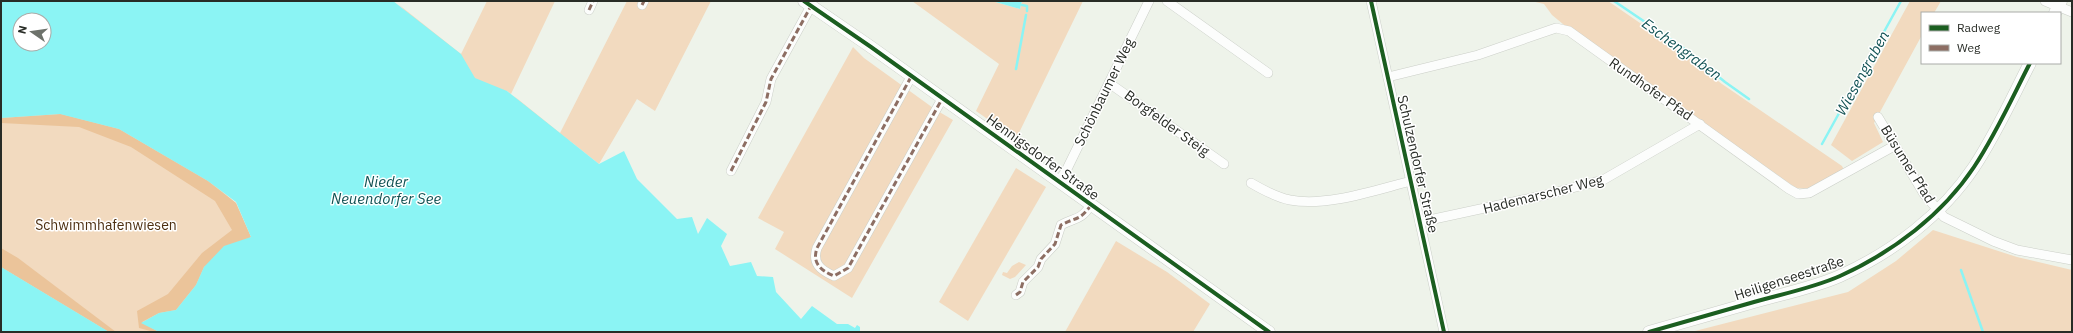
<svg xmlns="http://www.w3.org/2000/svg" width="2073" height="333" font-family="'IBM Plex Sans',sans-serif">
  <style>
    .green { fill: #f2dabf }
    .forest { fill: #ebc49a }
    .water { fill: #8bf4f4; fill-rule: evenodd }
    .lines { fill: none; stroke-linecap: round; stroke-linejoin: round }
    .stream { stroke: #8bf4f4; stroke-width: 2.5 }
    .street-casing { stroke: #cbcfc8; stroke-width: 10 }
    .secondary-casing { stroke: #cbcfc8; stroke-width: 13 }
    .street { stroke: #fcfdfc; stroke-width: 9 }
    .secondary { stroke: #fcfdfc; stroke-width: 12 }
    .quiet { stroke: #8d6e63; stroke-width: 3; stroke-dasharray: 6 3; stroke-linecap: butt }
    .cycleway-casing { stroke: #fff; stroke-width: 6 }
    .cycleway { stroke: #1b5e20; stroke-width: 4 }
    .labels { text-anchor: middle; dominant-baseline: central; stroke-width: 3; stroke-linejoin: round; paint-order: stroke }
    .street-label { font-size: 14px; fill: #282c26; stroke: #fff }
    .park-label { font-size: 14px; fill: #4c2e10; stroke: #fff }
    .water-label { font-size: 15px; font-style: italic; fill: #115254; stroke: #fff }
  </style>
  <rect width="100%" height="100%" fill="#eef3ea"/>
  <g class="green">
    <polygon points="487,1 555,1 511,94 507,91 497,101 398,4 461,54"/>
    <polygon points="627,1 711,1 655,111 637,99 599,164 570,141 548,132 514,96 560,133"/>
    <polygon points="912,1 992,1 1020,9 1022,1 1083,1 1016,139 976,111 999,64"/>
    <polygon points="1531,1 1608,1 1672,45 1722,84 1842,166 1844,170 1810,189 1796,188 1569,29 1552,15 1544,4"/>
    <polygon points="1910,1 1941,1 1934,13 1922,13 1922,35 1874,123 1883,142 1852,161 1831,145"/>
    <polygon points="853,47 864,58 936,110 953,120 852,298 775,249 784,232 758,218"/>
    <polygon points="1,65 154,135 236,203 251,237 192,332 89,332 1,276"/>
    <polygon points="1016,168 1046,187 968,321 939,302"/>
    <polygon points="1933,230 2017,257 2072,270 2072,332 1691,332 1848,292 1896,261"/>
    <polygon points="1116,241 1167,272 1210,304 1193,332 1065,332"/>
    <polygon points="1019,262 1026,265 1015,277 1010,279 1002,275 1003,272 1007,273 1012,266"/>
  </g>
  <g class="forest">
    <polygon points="61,114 119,129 208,181 236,203 251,237 204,267 196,285 176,310 159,313 142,322 157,331 190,332 154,332 139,328 137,311 168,294 202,253 232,230 215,201 131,147 79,127 1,123 1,118"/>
    <polygon points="1,248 18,258 116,332 109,332 1,267"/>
  </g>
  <g class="water">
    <path d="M 1,1 L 393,1 L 461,54 L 475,78 L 507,91 L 599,164 L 624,151 L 637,179 L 677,219 L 692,217 L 698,234 L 707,218 L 727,234 L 721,246 L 730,266 L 751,262 L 757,276 L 773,277 L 776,292 L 801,319 L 812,306 L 837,324 L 848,324 L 855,328 L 857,325 L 860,327 L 860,332 L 157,331 L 141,323 L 159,313 L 176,310 L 196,285 L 204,267 L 224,246 L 251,237 L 236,202 L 208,181 L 119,129 L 60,114 L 1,118 ZM 20,20 L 44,20 L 44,44 L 20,44 Z"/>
    <polygon points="992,1 1022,1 1020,9"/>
    <polygon points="1,267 109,332 1,332"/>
  </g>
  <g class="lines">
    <g class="stream">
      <polyline points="1614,1 1682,47 1725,82 1749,99"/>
      <polyline points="1022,5 1027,6 1027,11"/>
      <polyline points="1016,69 1026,15"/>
      <polyline points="1822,144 1901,1"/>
      <polyline points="1961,270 1983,332"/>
    </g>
    <defs>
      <g id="street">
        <polyline points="1167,1 1268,73"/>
        <polyline points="1371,1 1444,332"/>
        <polyline points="2045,1 2072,12"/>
        <polyline points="642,5 644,1"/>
        <polyline points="589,10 593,1"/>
        <path d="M 911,77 L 817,248 C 812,263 820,270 834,276 L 848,268 L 942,99"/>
        <polyline points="1388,77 1478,55 1556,28 1569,31 1789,189 1798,194 1809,193 1894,146"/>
        <polyline points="1109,83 1224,164"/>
        <polyline points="1878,117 1924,194 1944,217 1993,241 2017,250 2072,260"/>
        <polyline points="731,171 766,102 771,79 811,6"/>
        <polyline points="1058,182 1066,171 1149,1"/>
        <path d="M 1251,183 C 1263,190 1276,197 1290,200 C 1327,207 1375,190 1411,181"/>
        <polyline points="1420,222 1545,195 1603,180 1700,124"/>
        <path d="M 1016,295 L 1020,292 L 1023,282 L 1038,267 L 1041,259 L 1055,244 L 1061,225 C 1076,217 1080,221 1091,205"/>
      </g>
      <g id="secondary">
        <polyline points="804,1 871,47 1269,332"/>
        <polyline points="2055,13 2061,1"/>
        <path d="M 1649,332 C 1684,322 1719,312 1754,302 C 1782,294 1813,288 1840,276 C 1893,252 1942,215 1974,167 C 1996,134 2012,98 2030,63"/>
      </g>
    </defs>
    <use href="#street" class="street-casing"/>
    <use href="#secondary" class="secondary-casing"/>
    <use href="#street" class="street"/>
    <use href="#secondary" class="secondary"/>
    <g class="quiet">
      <polyline points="642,5 644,1"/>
      <polyline points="589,10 593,1"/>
      <path d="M 911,77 L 817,248 C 812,263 820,270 834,276 L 848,268 L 942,99"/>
      <polyline points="731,171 766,102 771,79 811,6"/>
      <path d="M 1016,295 L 1020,292 L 1023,282 L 1038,267 L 1041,259 L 1055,244 L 1061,225 C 1076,217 1080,221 1091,205"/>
    </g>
    <defs>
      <g id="cycleway">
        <polyline points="804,1 871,47 1269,332"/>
        <polyline points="1371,1 1444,332"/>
        <path d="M 1649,332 C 1684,322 1719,312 1754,302 C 1782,294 1813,288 1840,276 C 1893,252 1942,215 1974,167 C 1996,134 2012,98 2030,63"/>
      </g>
    </defs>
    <use href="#cycleway" class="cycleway-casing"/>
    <use href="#cycleway" class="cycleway"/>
  </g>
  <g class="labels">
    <g class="street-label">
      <text transform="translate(1651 89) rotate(35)">Rundhofer Pfad</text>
      <text transform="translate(1104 92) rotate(-64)">Schönbaumer Weg</text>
      <text transform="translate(1167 123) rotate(36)">Borgfelder Steig</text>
      <text transform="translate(1043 157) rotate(36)">Hennigsdorfer Straße</text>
      <text transform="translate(1418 164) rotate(77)">Schulzendorfer Straße</text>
      <text transform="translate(1908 164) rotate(58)">Büsumer Pfad</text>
      <text transform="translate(1543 194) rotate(-14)">Hademarscher Weg</text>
      <text transform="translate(1789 278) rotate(-18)">Heiligenseestraße</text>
    </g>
    <g class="park-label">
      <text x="106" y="225">Schwimmhafenwiesen</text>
    </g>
    <g class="water-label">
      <text transform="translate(1682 49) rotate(36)">Eschengraben</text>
      <text transform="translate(1862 73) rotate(-61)">Wiesengraben</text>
      <text x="386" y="181">Nieder<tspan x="386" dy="17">Neuendorfer See</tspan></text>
    </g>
  </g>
  <rect width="2073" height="333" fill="none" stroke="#282c26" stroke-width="4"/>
  <rect x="1921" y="12" width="140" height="52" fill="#ffffff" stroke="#a9aba8"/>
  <rect x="1929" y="25" width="20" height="6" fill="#1b5e20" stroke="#a9aba8"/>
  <text x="1957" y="32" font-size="12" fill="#282c26">Radweg</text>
  <rect x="1929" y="45" width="20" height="6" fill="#8d6e63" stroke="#a9aba8"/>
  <text x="1957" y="52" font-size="12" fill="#282c26">Weg</text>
  <g transform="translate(32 32) rotate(283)"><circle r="19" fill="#ffffff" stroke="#a9aba8"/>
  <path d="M0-3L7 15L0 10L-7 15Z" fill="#6d726b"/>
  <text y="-6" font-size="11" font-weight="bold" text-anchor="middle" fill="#282c26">N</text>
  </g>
</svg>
